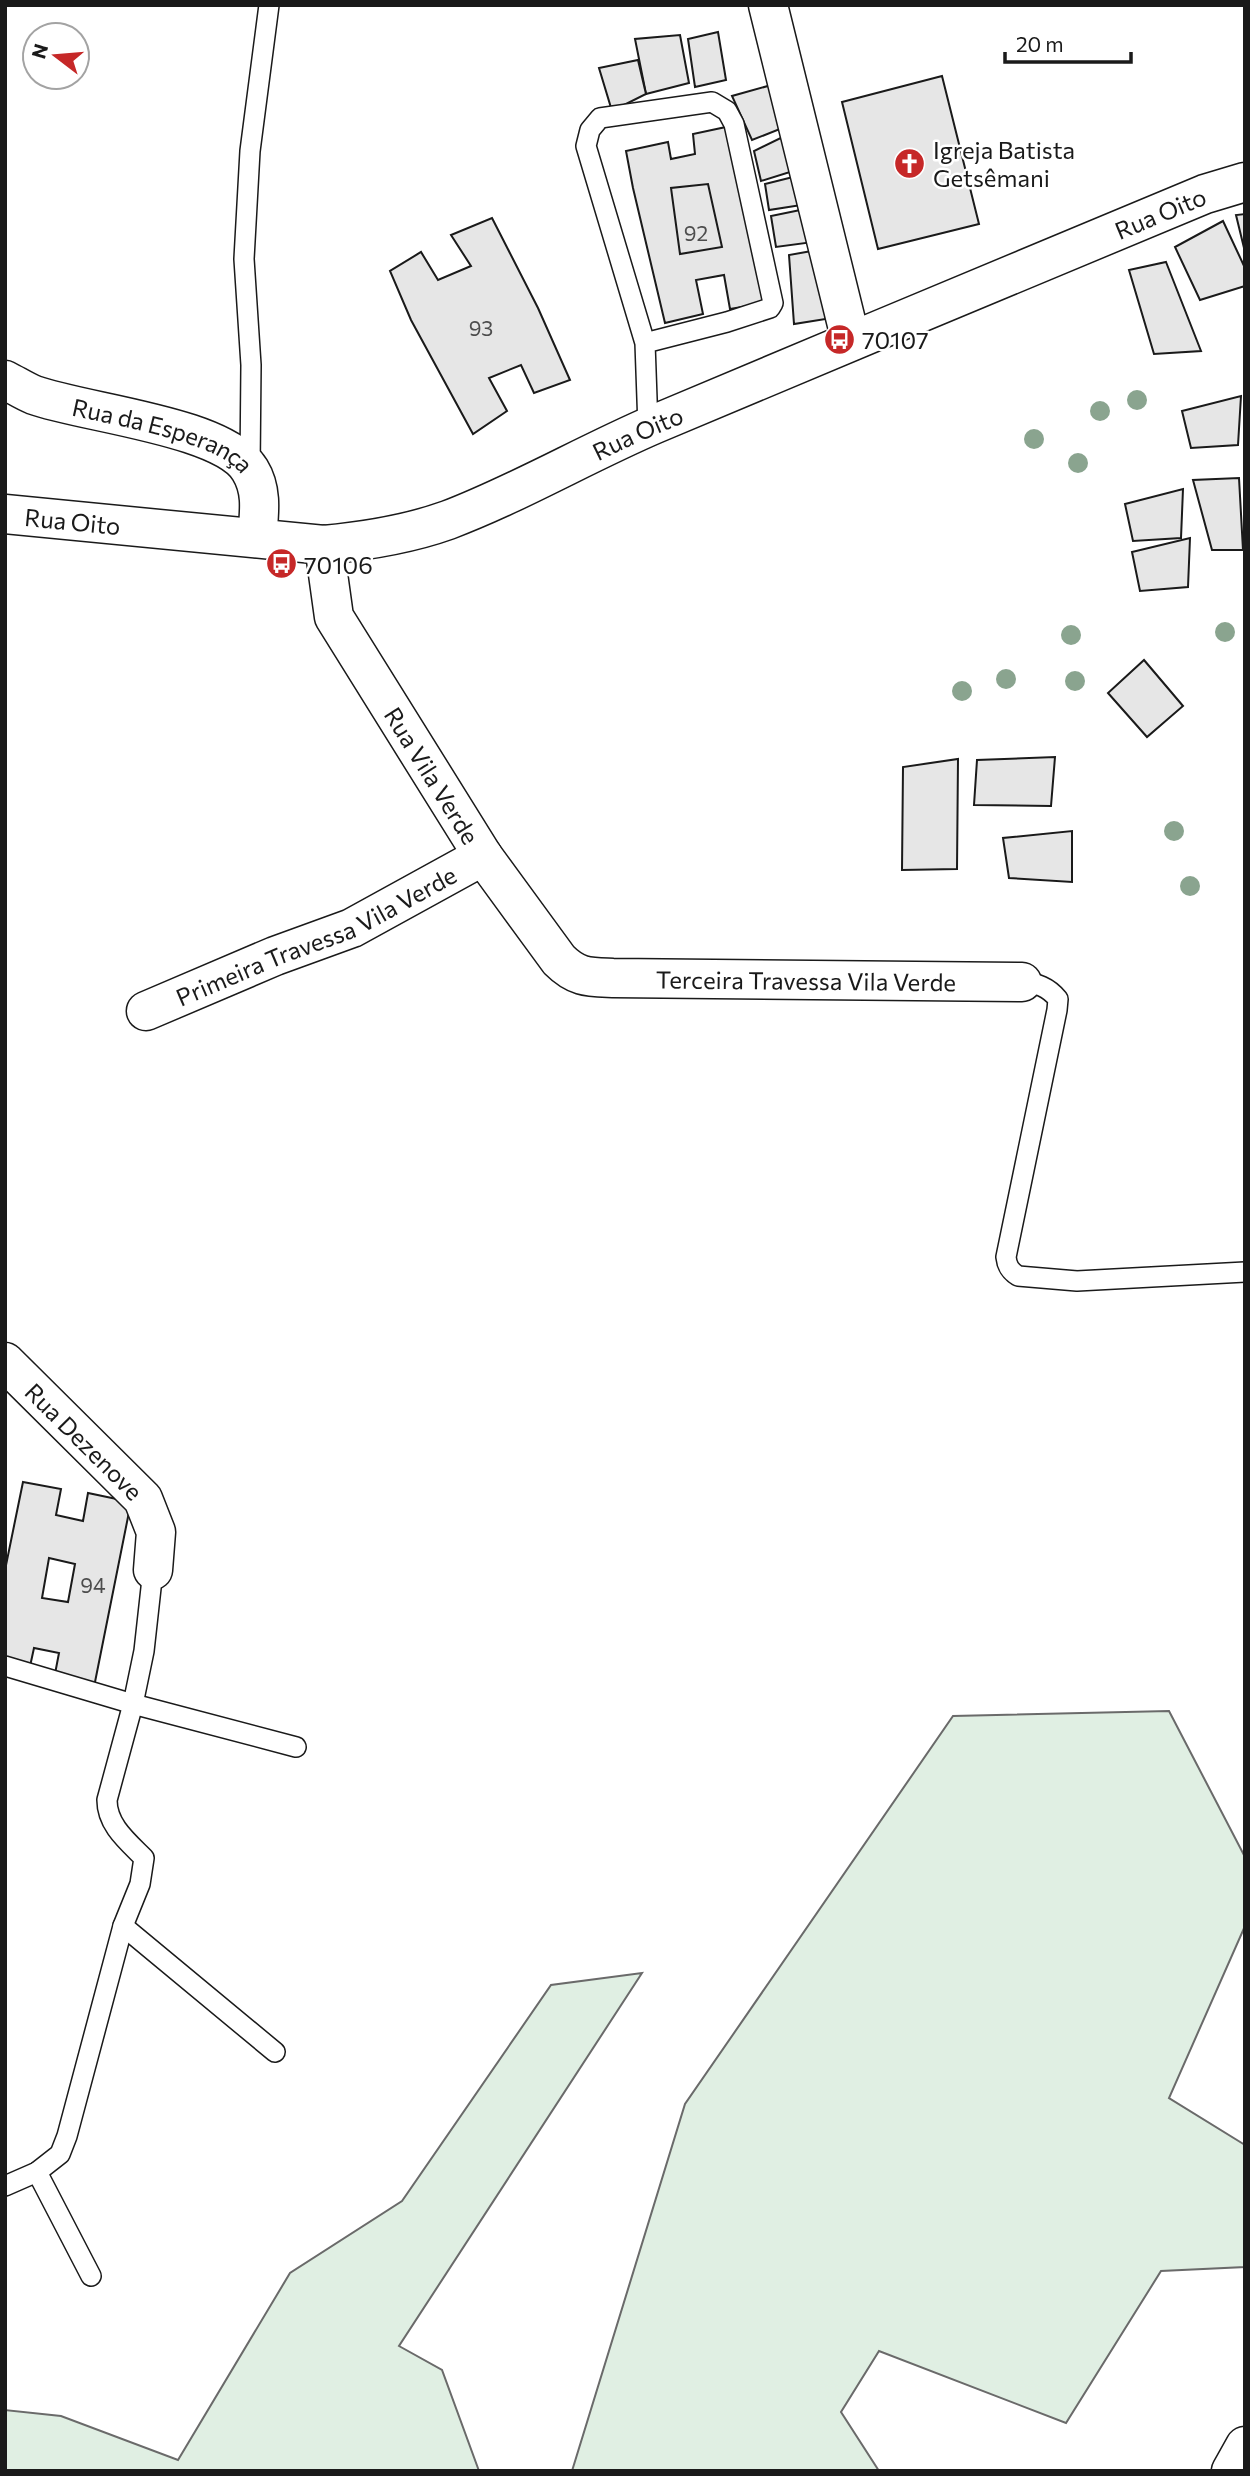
<svg xmlns="http://www.w3.org/2000/svg" width="1250" height="2476" font-family="Commissioner,sans-serif">
  <style>
    .green { fill: #e0efe3; stroke: #6a6a6a; stroke-width: 2 }
    .building { fill: #e6e6e6; stroke: #1a1a1a; stroke-width: 2; fill-rule: evenodd }
    .lines { fill: none; stroke-linecap: round; stroke-linejoin: round }
    .lane-casing { stroke: #1a1a1a; stroke-width: 22 }
    .street-casing { stroke: #1a1a1a; stroke-width: 41 }
    .secondary-casing { stroke: #1a1a1a; stroke-width: 41 }
    .lane { stroke: #fff; stroke-width: 19 }
    .street { stroke: #fff; stroke-width: 38 }
    .secondary { stroke: #fff; stroke-width: 38 }
    .tree { fill: #8aa48f }
    .labels { text-anchor: middle; dominant-baseline: central; stroke-width: 5; stroke-linejoin: round; paint-order: stroke }
    .number-label { font-size: 21px; fill: #4d4d4d }
    .poi-label { font-size: 24px; fill: #1a1a1a; stroke: #fff; text-anchor: start }
    .street-label { font-size: 24px; fill: #1a1a1a; stroke: #fff }
  </style>
  <rect width="100%" height="100%" fill="#fff"/>
  <g class="green">
    <polygon points="1169,1711 1245,1857 1245,1926 1169,2098 1245,2145 1245,2267 1161,2271 1066,2423 879,2351 841,2412 879,2471 572,2471 685,2104 953,1716"/>
    <polygon points="642,1973 399,2346 442,2370 479,2471 5,2471 5,2410 61,2416 178,2460 290,2273 402,2201 551,1985"/>
  </g>
  <g class="building">
    <polygon points="718,32 726,80 695,87 688,39"/>
    <polygon points="680,35 689,83 646,94 635,39"/>
    <polygon points="638,60 646,94 612,111 599,68"/>
    <polygon points="942,76 979,224 878,249 842,102"/>
    <polygon points="775,84 790,125 752,140 732,96"/>
    <polygon points="726,127 765,303 730,309 724,275 696,280 703,314 665,323 633,188 626,151 668,142 671,159 695,154 693,134"/>
    <polygon points="793,132 790,172 761,181 754,151"/>
    <polygon points="805,174 808,204 769,210 765,184"/>
    <polygon points="708,184 722,247 680,254 671,188"/>
    <polygon points="815,207 821,241 776,247 771,216"/>
    <polygon points="1245,214 1245,252 1236,215"/>
    <polygon points="492,218 538,308 570,380 534,393 521,365 489,378 507,411 473,434 411,320 390,271 421,252 438,280 471,266 451,235"/>
    <polygon points="1223,221 1245,268 1245,286 1200,300 1175,247"/>
    <polygon points="823,249 832,318 794,324 789,255"/>
    <polygon points="1166,262 1201,351 1154,354 1129,270"/>
    <polygon points="1241,396 1238,445 1191,448 1182,411"/>
    <polygon points="1239,478 1243,550 1212,550 1193,480"/>
    <polygon points="1183,489 1181,538 1133,541 1125,504"/>
    <polygon points="1190,538 1188,587 1140,591 1132,552"/>
    <polygon points="1144,660 1183,706 1147,737 1108,693"/>
    <polygon points="1055,757 1051,806 974,805 977,760"/>
    <polygon points="958,759 957,869 902,870 903,767"/>
    <polygon points="1072,831 1072,882 1009,878 1003,838"/>
    <path d="M 23,1482 L 61,1489 L 56,1515 L 83,1521 L 88,1493 L 131,1502 L 94,1687 L 54,1679 L 59,1653 L 34,1648 L 29,1671 L 5,1666 L 5,1570 ZM 49,1558 L 75,1564 L 68,1602 L 42,1598 Z"/>
  </g>
  <g class="lines">
    <defs>
      <g id="lane">
        <polyline points="645,343 727,322 770,308 773,303 734,124 727,111 712,102 600,118 590,130 586,146 645,343 648,427"/>
        <polyline points="250,467 251,365 244,259 250,151 269,5"/>
        <path d="M 1022,982 C 1037,983 1048,987 1058,999 L 1057,1010 L 1006,1257 C 1007,1266 1010,1271 1018,1276 L 1077,1281 L 1245,1272"/>
        <polyline points="5,1666 133,1704 296,1747"/>
        <polyline points="123,1926 275,2052"/>
        <polyline points="37,2172 91,2276"/>
        <path d="M 5,2186 L 37,2172 L 60,2154 L 67,2136 L 123,1926 L 140,1884 L 144,1858 C 127,1841 107,1825 107,1800 L 133,1704 L 144,1651 L 153,1570"/>
      </g>
      <g id="street">
        <polyline points="768,5 851,341"/>
        <path id="s1" d="M 5,380 C 15,385 24,391 34,395 C 84,413 224,426 250,470 C 263,491 259,514 257,538"/>
        <path id="s2" d="M 324,545 L 334,617 L 483,856 L 559,960 C 577,978 589,977 613,978 L 1022,982"/>
        <path id="s3" d="M 146,1011 L 275,956 L 352,928 L 483,856"/>
        <path id="s4" d="M 5,1362 L 143,1499 L 156,1532 L 153,1570"/>
        <polyline points="1231,2471 1245,2446"/>
      </g>
      <g id="secondary">
        <path id="s5" d="M 5,514 L 324,545 C 366,541 409,534 448,520 C 519,493 585,454 655,424 C 838,347 1022,270 1205,194 L 1245,182"/>
      </g>
    </defs>
    <use href="#lane" class="lane-casing"/>
    <use href="#street" class="street-casing"/>
    <use href="#secondary" class="secondary-casing"/>
    <use href="#lane" class="lane"/>
    <use href="#street" class="street"/>
    <use href="#secondary" class="secondary"/>
  </g>
  <g class="tree">
    <circle cx="1137" cy="400" r="10"/>
    <circle cx="1100" cy="411" r="10"/>
    <circle cx="1034" cy="439" r="10"/>
    <circle cx="1078" cy="463" r="10"/>
    <circle cx="1225" cy="632" r="10"/>
    <circle cx="1071" cy="635" r="10"/>
    <circle cx="1006" cy="679" r="10"/>
    <circle cx="1075" cy="681" r="10"/>
    <circle cx="962" cy="691" r="10"/>
    <circle cx="1174" cy="831" r="10"/>
    <circle cx="1190" cy="886" r="10"/>
  </g>
  <defs>
    <symbol id="church-disc" viewBox="-11 -11 22 22"><circle r="9.5" fill="#c62828" stroke="#fff"/><path d="M-1.2-6h2.4v3.5h3.3v2.4h-3.3V6h-2.4V-.1h-3.3v-2.4h3.3Z" fill="#fff"/></symbol>
    <symbol id="bus-disc" viewBox="-11 -11 22 22"><circle r="9.5" fill="#c62828" stroke="#fff"/><path d="M-5-6H5V4H4V6H2V4H-2V6H-4V4H-5ZM-3.5-4V0h7V-4ZM-3.5 1.2v1.5H-2V1.2ZM2 1.2v1.5H3.5V1.2Z" fill="#fff"/></symbol>
  </defs>
  <g fill-rule="evenodd">
    <use href="#church-disc" x="892" y="146" width="35" height="35"/>
    <use href="#bus-disc" x="822" y="322" width="35" height="35"/>
    <use href="#bus-disc" x="264" y="546" width="35" height="35"/>
  </g>
  <g class="labels">
    <g class="number-label">
      <text x="696" y="232">92</text>
      <text x="481" y="327">93</text>
      <text x="93" y="1584">94</text>
    </g>
    <g class="poi-label">
      <text x="933" y="149">Igreja Batista<tspan x="933" dy="28">Getsêmani</tspan></text>
      <text x="862" y="339">70107</text>
      <text x="304" y="564">70106</text>
    </g>
    <g class="street-label">
      <text stroke="none"><textPath href="#s5" startOffset="1223">Rua Oito</textPath></text>
      <text stroke="none"><textPath href="#s5" startOffset="656">Rua Oito</textPath></text>
      <text stroke="none"><textPath href="#s1" startOffset="168">Rua da Esperança</textPath></text>
      <text stroke="none"><textPath href="#s5" startOffset="68">Rua Oito</textPath></text>
      <text stroke="none"><textPath href="#s2" startOffset="259">Rua Vila Verde</textPath></text>
      <text stroke="none"><textPath href="#s3" startOffset="186">Primeira Travessa Vila Verde</textPath></text>
      <text stroke="none"><textPath href="#s2" startOffset="735">Terceira Travessa Vila Verde</textPath></text>
      <text stroke="none"><textPath href="#s4" startOffset="112">Rua Dezenove</textPath></text>
    </g>
  </g>
  <rect width="1250" height="2476" fill="none" stroke="#1a1a1a" stroke-width="14"/>
  <g transform="translate(56 56) rotate(286)"><circle r="33" fill="#ffffff" stroke="#a3a3a3" stroke-width="2"/>
  <path d="M0-5L12 26L0 18L-12 26Z" fill="#c62828"/>
  <text y="-10" font-size="19" font-weight="bold" text-anchor="middle" fill="#1a1a1a">N</text>
  </g>
  <path d="M1005 52v10h126v-10" fill="none" stroke="#1a1a1a" stroke-width="3.5"/>
  <text x="1016" y="52" font-size="21" fill="#1a1a1a" stroke="#ffffff" stroke-width="5" paint-order="stroke">20 m</text>
</svg>
